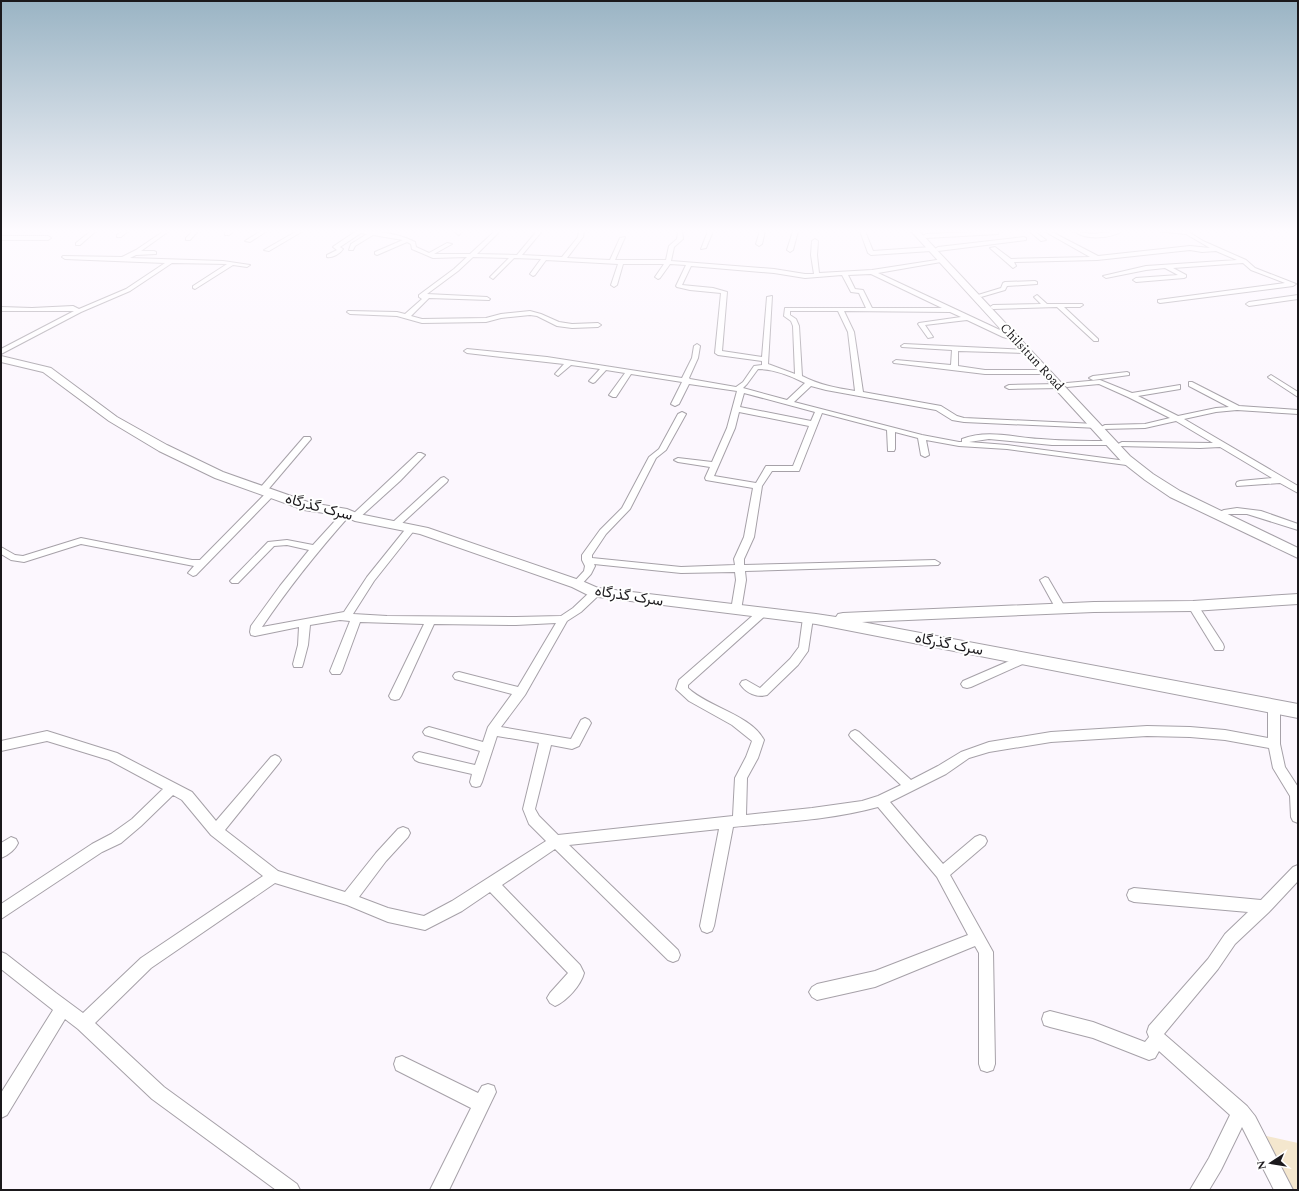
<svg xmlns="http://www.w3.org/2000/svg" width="1299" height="1191" font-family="Spectral,Vazirmatn,serif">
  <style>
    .green { fill: #f4e7ce }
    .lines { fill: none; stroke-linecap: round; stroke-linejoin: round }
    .street-casing { stroke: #a6a1a8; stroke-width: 2 }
    .secondary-casing { stroke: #a6a1a8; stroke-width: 2 }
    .street { fill: #fff; fill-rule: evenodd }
    .secondary { fill: #fff; fill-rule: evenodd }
    .labels { text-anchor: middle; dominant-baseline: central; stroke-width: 4; stroke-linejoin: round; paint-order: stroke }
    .far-street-label { font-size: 13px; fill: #1b191c; stroke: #fff }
    .street-label { font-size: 15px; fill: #1b191c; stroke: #fff }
  </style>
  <rect width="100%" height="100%" fill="#fcf7fe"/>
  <polygon class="green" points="1258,1134 1298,1143 1298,1190 1286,1190"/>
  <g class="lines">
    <defs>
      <g id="street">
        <polygon points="91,231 96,231 80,245 76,245 76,243"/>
        <polygon points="123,231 128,231 121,237 117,237 117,235"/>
        <polygon points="164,231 169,231 141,251 154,251 156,252 156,254 136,255 130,258 223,261 250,265 247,267 233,265 195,289 193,288 193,286 227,264 172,263 130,291 81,312 1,354 1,349 74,311 1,311 1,307 32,308 73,306 79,309 126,289 165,263 65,259 62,257 63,256 122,257 136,250"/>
        <polygon points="193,231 198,231 190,240 186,240 186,238"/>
        <polygon points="228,231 234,231 229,235 225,235 225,233"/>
        <polygon points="261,231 267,231 250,242 245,241"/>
        <polygon points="297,231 303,231 269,251 264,250"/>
        <path d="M 353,231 C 374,231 396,232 415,242 L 416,247 L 429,253 L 447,243 L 452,244 L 434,254 L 470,254 L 495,231 L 500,231 L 477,254 L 517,255 L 537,231 L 542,231 L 522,255 L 562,257 L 578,237 L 579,231 L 584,231 L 583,237 L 567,258 L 610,260 L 620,238 L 625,237 L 615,260 L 666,260 L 669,246 L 677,239 L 678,231 L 682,231 L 683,239 L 674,247 L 671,261 L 774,269 L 805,274 L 814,274 L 811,255 L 812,241 L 815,239 L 818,241 L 817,255 L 819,273 L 872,270 L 943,259 L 943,261 L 941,262 L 878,273 L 1017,338 L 1014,340 L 1003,337 L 967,320 L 925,325 L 933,337 L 928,338 L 918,324 L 919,323 L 961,317 L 950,312 L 844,311 L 854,332 L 863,392 L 941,406 L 957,416 L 964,418 L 1096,424 L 1099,424 L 1099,428 L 964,422 L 952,420 L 936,410 L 826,390 L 811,386 L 794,402 L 922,435 L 959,442 L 962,442 L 962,439 C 988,429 1015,438 1041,439 C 1065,441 1088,441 1112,441 L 1116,443 L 1115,445 L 1052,445 L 989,439 L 969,442 L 1007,445 L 1134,462 L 1138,464 L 1134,466 L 1007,449 L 959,446 L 926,440 L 929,455 L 925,457 L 921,455 L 918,438 L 895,432 L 895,449 L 894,451 L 888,451 L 887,430 L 822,413 L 799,471 L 772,471 L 762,486 L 754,537 L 744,559 L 744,565 L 935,560 L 940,563 L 938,565 L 745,571 L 746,580 L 741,610 L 736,613 L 731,610 L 736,580 L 735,572 L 681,573 L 594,564 L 595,566 L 591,574 L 580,586 L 574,586 L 572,584 L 584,571 L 585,566 L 582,560 L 582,555 L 600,530 L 622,508 L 649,457 L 659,449 L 678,414 L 682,412 L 686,414 L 666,450 L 656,458 L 630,509 L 606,534 L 592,555 L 592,558 L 681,567 L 735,565 L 734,559 L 744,537 L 753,488 L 706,480 L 705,478 L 710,467 L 678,462 L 674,460 L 678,458 L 712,462 L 727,428 L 737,391 L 689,384 L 679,404 L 675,406 L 671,404 L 682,382 L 631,374 L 616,397 L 613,397 L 609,395 L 625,373 L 606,370 L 595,382 L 593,383 L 589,381 L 600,369 L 571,365 L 558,376 L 555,374 L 564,364 L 467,353 L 464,351 L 467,349 L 547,357 L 682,378 L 692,358 L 694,346 L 697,344 L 700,346 L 698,358 L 689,378 L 690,379 L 736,387 L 743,382 L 754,366 L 762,365 L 762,361 L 718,355 L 715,353 L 721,293 L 690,290 L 677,287 L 676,286 L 686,265 L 670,264 L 660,278 L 658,279 L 655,277 L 664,264 L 623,264 L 617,285 L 614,287 L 611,285 L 618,264 L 546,260 L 535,275 L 533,276 L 530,274 L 541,259 L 514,258 L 493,279 L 490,277 L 509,258 L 473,257 L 458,271 L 427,294 L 487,297 L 490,299 L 489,300 L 429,298 L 411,316 L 422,319 L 486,318 L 501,314 L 530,311 L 541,314 L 559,322 L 572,324 L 598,323 L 601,325 L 598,327 L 572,328 L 557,326 L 537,316 L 530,315 L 501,318 L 486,322 L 422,323 L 397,316 L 350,314 L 347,312 L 348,311 L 397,312 L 405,314 L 422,299 L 419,297 L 419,295 L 454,269 L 467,257 L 433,258 L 412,249 L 411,244 L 407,242 L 377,255 L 375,254 L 375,252 L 403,240 L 373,235 L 355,246 L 353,250 L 349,250 L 351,244 L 367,234 L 361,233 L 340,247 L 343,249 C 340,254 332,258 327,257 L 327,255 L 337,250 L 333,247 L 334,246 L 355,232 ZM 691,266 L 774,273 L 805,278 L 842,275 L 851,292 L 859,293 L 866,308 L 785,308 L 784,316 L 791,321 L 793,326 L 795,374 L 768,364 L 772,296 L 767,297 L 762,357 L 722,351 L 727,292 L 713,288 L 682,285 ZM 871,274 L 942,308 L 872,308 L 863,290 L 855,289 L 848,275 ZM 790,311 L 838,311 L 848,332 L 855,391 C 837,388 819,385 802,376 L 799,326 L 796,319 L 790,315 ZM 758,369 C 774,369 792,376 805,383 L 787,400 L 743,388 L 747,384 ZM 744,393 L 815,412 L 811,421 L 740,407 ZM 739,412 L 809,426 L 793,466 L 766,466 L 756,483 L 714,476 L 735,428 Z"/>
        <polygon points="457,231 462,231 459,235 456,233"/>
        <polygon points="708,231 713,231 706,248 701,249"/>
        <polygon points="760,231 765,231 762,244 759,246 756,244"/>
        <polygon points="793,231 798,231 793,250 790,252 787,250"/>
        <polygon points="860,231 865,231 873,251 931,247 934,249 931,251 871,255 868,253"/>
        <polygon points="996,231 998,232 998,234 926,238 923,236 926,234"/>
        <polygon points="1029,231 1034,231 1046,240 1041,241"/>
        <polygon points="1044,231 1050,231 1098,256 1190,246 1210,248 1186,234 1157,231 1187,231 1203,241 1246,260 1255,268 1296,284 1293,286 1160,303 1158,302 1158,300 1285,283 1251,270 1243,263 1173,268 1186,275 1186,277 1184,278 1136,282 1133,280 1136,278 1178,275 1165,268 1146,270 1106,278 1103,276 1146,266 1237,260 1216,251 1202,252 1190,250 1097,260 1014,262 1016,266 1013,268 990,248 995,247 1011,259 1090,257"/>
        <path d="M 1074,231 L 1092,234 L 1123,231 C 1111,238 1086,241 1074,231 Z"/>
        <polygon points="1,236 48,236 51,238 48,240 1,240"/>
        <polygon points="1024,237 1026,238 1026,240 938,251 935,249 938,247"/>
        <polygon points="1035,281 1037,282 1037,284 1007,286 1005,290 981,297 978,295 1001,288 1003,283 1005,282"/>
        <polygon points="1037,295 1047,304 1082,304 1083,305 1080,307 1064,307 1098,339 1098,341 1094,341 1057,307 993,309 990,307 993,305 1041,304 1034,297"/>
        <polygon points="1298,295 1298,299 1249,306 1246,304 1249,302"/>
        <polygon points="904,344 1027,350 1030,352 1029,353 958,351 958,366 985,370 1046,370 1049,372 1046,374 985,374 894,363 893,362 896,360 951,365 952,350 902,347 901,346"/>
        <polygon points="1127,372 1129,373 1129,375 1093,380 1089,378 1093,376"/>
        <polygon points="1271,375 1298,392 1298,397 1269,378 1268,377"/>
        <polygon points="1100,380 1132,393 1180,385 1180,389 1138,396 1178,416 1216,408 1229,407 1189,386 1189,382 1192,382 1239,406 1298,410 1298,414 1237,410 1216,412 1184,419 1298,486 1298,493 1280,483 1237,486 1236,484 1237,482 1240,481 1272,478 1220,447 1200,448 1119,446 1118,444 1122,442 1213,443 1176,421 1145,428 1102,429 1101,427 1105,425 1145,424 1170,418 1128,397 1099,384 1067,387 1063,385 1067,383"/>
        <polygon points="1059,384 1063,386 1062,388 1009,389 1005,387 1009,385"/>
        <polygon points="304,437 310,437 311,439 266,492 260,492 259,490 260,488"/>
        <polygon points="418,453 421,453 425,455 400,481 358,519 352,519 351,517 352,515"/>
        <polygon points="444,477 448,480 447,482 398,527 392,527 390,525 392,523 441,478"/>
        <polygon points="271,490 275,493 274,495 196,575 193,576 188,573 194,566 81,544 24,562 11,560 1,554 1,547 15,555 23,556 81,538 192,560 200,560 268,491"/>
        <polygon points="1237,508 1261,511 1298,524 1298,530 1247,514 1228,514 1217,518 1213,515 1224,510"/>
        <path d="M 347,510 L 350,511 L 351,513 L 350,515 C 318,551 289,587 262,627 L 344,612 L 367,577 L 408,526 L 411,525 L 416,528 L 374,581 L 353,614 L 387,616 L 516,617 L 561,616 L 573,608 L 591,591 L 599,591 L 600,593 L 599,595 L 581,612 L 567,621 L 525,695 L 501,727 L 571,739 L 581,720 L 585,718 L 589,720 L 591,723 L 579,746 L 572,749 L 551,745 L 535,809 L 539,816 L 558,835 L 733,816 L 735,778 L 746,757 L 752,741 L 732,725 L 689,701 L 676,689 L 679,680 L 758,611 L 766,611 L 767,613 L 766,615 L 688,685 L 688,688 C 708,707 751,715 764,740 L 758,758 L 747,778 L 746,815 L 812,808 L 862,801 L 878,796 L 901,785 L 851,738 L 849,735 L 851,732 L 855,730 L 859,732 L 911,780 L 938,766 L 961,752 L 989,742 L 1051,732 L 1147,726 L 1190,727 L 1225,730 L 1268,738 L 1268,707 L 1270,704 L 1274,703 L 1278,704 L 1280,707 L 1280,744 L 1285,767 L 1298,787 L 1298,823 L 1293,821 L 1291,817 L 1290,796 L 1273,768 L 1269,748 L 1225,740 L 1190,737 L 1147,736 L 1051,742 L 989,752 L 969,758 L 946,774 L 890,802 L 943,864 L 975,837 L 980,835 L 985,837 L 987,841 L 985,845 L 950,875 L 993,952 L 995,1064 L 993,1070 L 987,1072 L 981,1070 L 979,1064 L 979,953 L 975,946 L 875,987 L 817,1000 L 812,997 L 809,992 L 812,987 L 817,984 L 875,971 L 968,935 L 937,877 L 878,807 C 831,820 781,822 733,827 L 714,926 L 712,931 L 707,933 L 702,931 L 700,926 L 719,829 L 569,845 L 678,950 L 680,955 L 678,960 L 673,962 L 668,960 L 555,849 L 502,885 L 580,965 L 584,973 C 581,985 567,1001 555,1006 L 550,1003 L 547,998 L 550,993 L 568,973 L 490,892 L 462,911 L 425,930 L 388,922 L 347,905 L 275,883 L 151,968 L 95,1023 L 164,1087 L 297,1184 L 300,1190 L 276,1190 L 152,1099 L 78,1029 L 65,1019 L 7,1115 L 1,1118 L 1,1093 L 53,1010 L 1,969 L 1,952 L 6,954 L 56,993 L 83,1013 L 141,958 L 263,876 L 211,835 L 182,800 L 173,795 L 141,826 L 121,843 L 102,852 L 1,919 L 1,904 L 92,844 L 111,834 L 132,819 L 163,789 L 109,760 L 47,741 L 1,751 L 1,741 L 47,731 L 117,753 L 192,792 L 216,821 L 271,757 L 275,755 L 279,757 L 281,760 L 279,763 L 225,830 L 278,871 L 345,892 L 376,853 L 398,829 L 403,827 L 408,829 L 410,833 L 408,837 L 386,861 L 359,897 L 388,908 L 424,916 L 452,901 L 546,841 L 529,824 L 523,809 L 539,743 L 497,736 L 482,782 L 480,786 L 476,787 L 472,786 L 470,782 L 472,774 L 419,762 L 415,760 L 413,757 L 415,754 L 419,752 L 475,765 L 480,751 L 425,735 L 423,732 L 425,729 L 429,727 L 483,742 L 488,727 L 512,694 L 455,679 L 453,676 L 455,673 L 459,672 L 518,687 L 556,623 L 516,625 L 434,624 L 401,696 L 399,699 L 395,700 L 391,699 L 389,696 L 424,624 L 360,622 L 342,671 L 340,674 L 332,674 L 330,671 L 350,621 L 340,620 L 310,625 L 308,645 L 303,664 L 302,667 L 294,667 L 293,664 L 298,645 L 299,627 L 255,636 L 251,635 L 250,632 L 251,626 L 280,586 L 309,550 L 287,545 L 274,546 L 238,583 L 232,583 L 230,581 L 232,579 L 268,542 L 287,540 L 313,545 L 344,511 Z"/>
        <polygon points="1045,577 1048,578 1066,609 1065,611 1057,611 1056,609 1040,580"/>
        <polygon points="1193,603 1197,604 1223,644 1224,647 1223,650 1215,650 1188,606"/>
        <path d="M 808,615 L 813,618 L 808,651 L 798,665 L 767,695 C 757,698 746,693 740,684 L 742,681 L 746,680 L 760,688 L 790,659 L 799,647 L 803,618 Z"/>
        <polygon points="1023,655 1027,656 1028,659 1027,662 971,687 967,688 963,687 961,684 963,681"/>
        <path d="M 11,837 L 16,839 L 18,843 C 15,850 8,855 1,858 L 1,843 Z"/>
        <polygon points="1298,865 1298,881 1269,912 1235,944 1218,969 1164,1034 1247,1106 1255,1116 1293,1190 1274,1190 1242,1127 1221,1170 1209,1190 1190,1190 1209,1158 1230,1115 1159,1051 1155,1058 1149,1060 1093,1038 1050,1027 1044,1025 1042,1019 1044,1013 1050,1011 1093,1022 1145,1042 1149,1037 1147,1032 1149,1026 1208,959 1225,934 1248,912 1134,902 1129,900 1127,895 1129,890 1134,888 1261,900 1293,867"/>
        <polygon points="402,1056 478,1093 482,1086 488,1084 494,1086 496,1092 449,1190 430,1190 471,1108 396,1070 394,1064 396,1058"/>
      </g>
      <g id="secondary">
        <polygon points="911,231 919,231 1130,456 1153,474 1180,491 1298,548 1298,558 1170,497 1145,480 1122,462"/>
        <polygon points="1,356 51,368 117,417 167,445 223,472 311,503 347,509 359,514 428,528 582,581 598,588 816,614 836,617 838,614 843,613 1094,602 1193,601 1298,594 1298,604 1193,611 1094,612 862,622 1298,704 1298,718 816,624 590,596 572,587 420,534 355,521 344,516 304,510 215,478 159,451 109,421 43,372 1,362"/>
      </g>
    </defs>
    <use href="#street" class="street-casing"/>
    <use href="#secondary" class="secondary-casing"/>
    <use href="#street" class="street"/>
    <use href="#secondary" class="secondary"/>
  </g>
  <linearGradient id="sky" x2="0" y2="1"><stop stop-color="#9ab4c4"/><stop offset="0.58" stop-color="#fefbff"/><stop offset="1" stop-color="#fefbff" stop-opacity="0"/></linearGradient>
  <rect width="1299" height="398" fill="url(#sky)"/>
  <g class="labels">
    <g class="far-street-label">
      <text transform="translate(1032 357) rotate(47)">Chilsitun Road</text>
    </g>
    <g class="street-label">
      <text transform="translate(319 507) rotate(15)">سرک گذرگاه</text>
      <text transform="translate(629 596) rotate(9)">سرک گذرگاه</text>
      <text transform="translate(949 644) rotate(11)">سرک گذرگاه</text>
    </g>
  </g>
  <rect width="1299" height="1191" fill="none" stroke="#1b191c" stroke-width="4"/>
  <g transform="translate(1271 1163) rotate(258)" stroke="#ffffff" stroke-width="3" paint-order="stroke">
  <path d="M0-3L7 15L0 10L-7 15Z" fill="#1b191c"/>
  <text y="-6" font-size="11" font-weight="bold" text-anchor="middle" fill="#1b191c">N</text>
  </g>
</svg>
